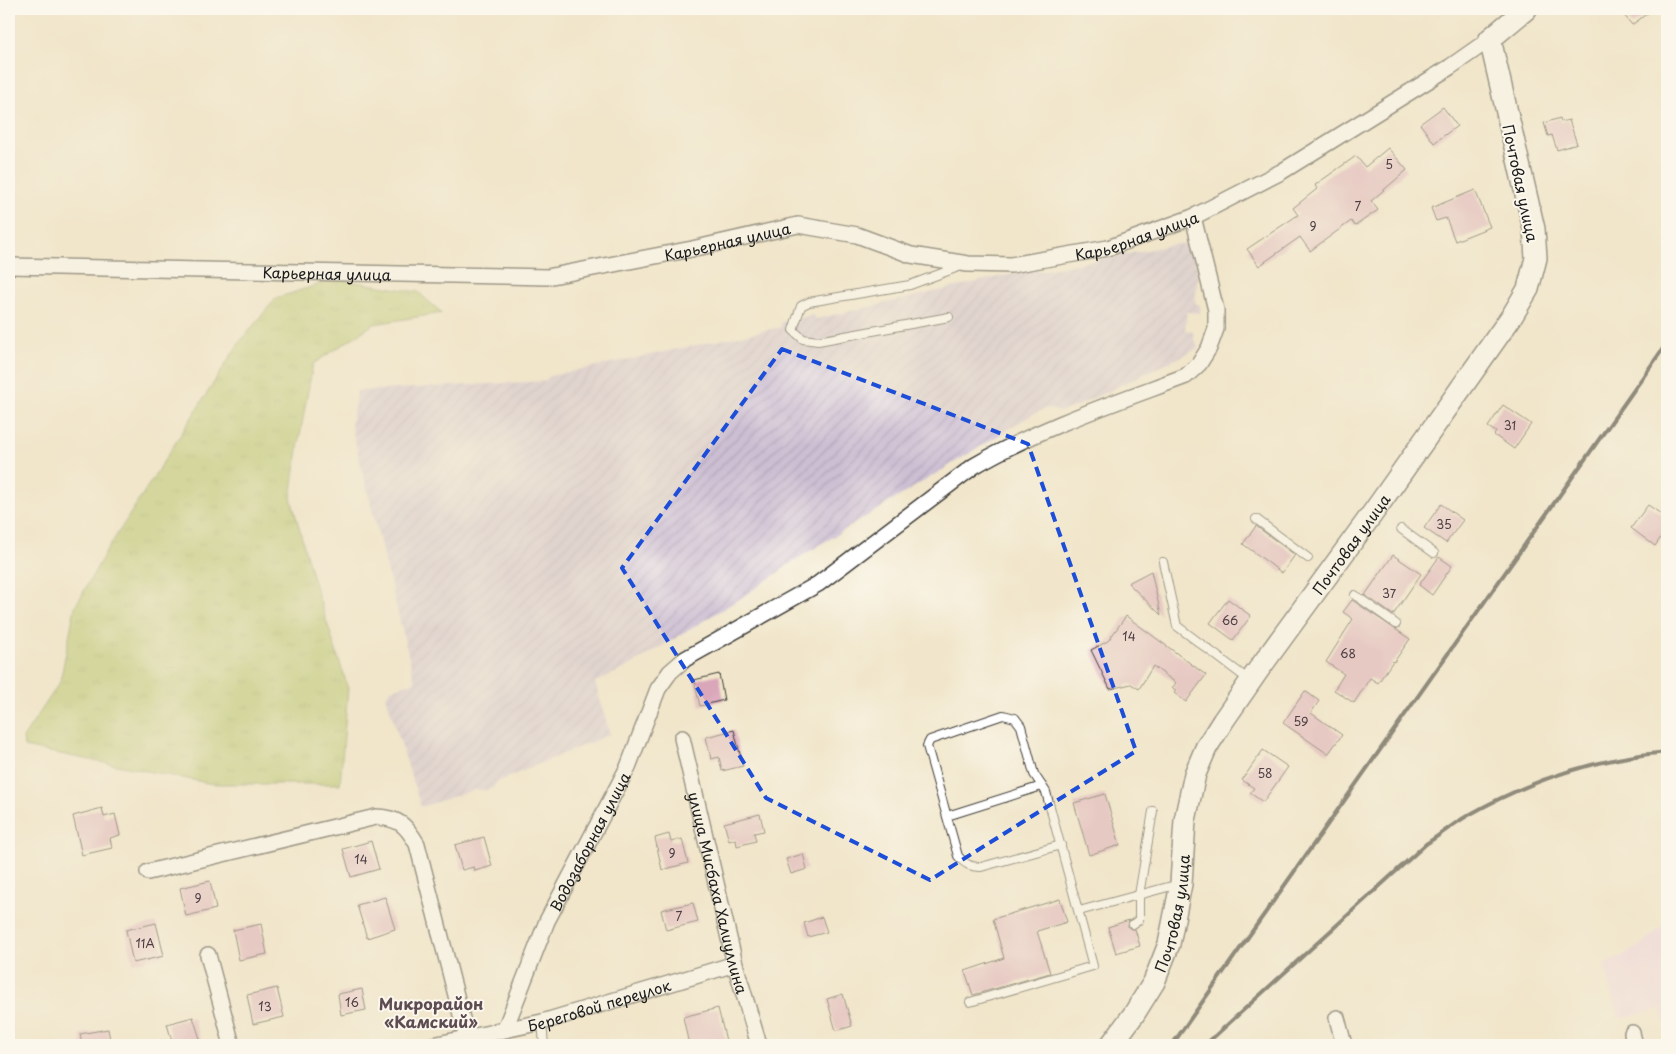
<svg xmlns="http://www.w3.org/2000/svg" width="1676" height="1054" font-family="'Playpen Sans',sans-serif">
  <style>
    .built { fill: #eed0e7 }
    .industrial { fill: url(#industrial-furrows) }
    .grass { fill: url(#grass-tufts); stroke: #677042 }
    .building { fill: #daa6ba }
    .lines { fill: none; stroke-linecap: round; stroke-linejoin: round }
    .lane-casing { stroke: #3c3a36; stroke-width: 10 }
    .street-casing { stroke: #3c3a36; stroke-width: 18 }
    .secondary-casing { stroke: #3c3a36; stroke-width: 24 }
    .lane { stroke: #fff; stroke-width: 8 }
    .street { stroke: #fff; stroke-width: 15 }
    .secondary { stroke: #fff; stroke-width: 21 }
    .rail { stroke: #1c1c1c; stroke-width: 4 }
    .marked { fill: none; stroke: #1d4ed8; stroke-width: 4; stroke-dasharray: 10 6; stroke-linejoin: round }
    .labels { text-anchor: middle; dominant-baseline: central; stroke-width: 4; stroke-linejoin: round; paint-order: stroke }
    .number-label { font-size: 12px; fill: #4c3e44 }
    .street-label { font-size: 15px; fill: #1c1c1c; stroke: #fbf7ec }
    .neighbourhood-label { font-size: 16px; font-weight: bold; fill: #5e4c53; stroke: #fbf7ec }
  </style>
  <defs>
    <pattern id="industrial-furrows" width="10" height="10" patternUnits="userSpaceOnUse" patternTransform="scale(1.25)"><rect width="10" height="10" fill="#ccbed3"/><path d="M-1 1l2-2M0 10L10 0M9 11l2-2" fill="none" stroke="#afa3b5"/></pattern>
    <pattern id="grass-tufts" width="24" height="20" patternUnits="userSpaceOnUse" patternTransform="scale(1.25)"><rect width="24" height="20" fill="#b2c468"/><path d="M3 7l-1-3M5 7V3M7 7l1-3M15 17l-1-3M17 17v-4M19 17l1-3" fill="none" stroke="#98a85a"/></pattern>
  </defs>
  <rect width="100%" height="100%" fill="#fbf7ec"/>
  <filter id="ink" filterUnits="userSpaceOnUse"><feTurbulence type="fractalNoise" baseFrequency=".02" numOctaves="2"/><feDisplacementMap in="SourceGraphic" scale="10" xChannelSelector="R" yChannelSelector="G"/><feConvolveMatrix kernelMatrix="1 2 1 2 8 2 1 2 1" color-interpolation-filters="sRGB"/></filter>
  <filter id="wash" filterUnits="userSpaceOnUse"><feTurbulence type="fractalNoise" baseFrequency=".0096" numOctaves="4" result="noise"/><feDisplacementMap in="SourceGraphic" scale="20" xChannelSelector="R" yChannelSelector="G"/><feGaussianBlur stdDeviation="1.12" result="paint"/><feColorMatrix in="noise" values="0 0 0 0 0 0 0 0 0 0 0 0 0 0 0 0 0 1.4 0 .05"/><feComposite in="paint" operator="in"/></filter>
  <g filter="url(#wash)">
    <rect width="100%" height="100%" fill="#f1e6cb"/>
    <polygon class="built" points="1667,916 1667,1032 1661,1009 1619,1019 1604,965 1637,948 1666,923 1664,918"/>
    <polygon class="industrial" points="1177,244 1192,244 1195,257 1195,265 1199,266 1195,303 1200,305 1200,313 1187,312 1185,330 1193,331 1194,339 1199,348 1075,407 1059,412 1047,408 1035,413 797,559 741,598 626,668 595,682 610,734 497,782 493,788 486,790 474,790 421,807 386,697 391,689 415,682 351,425 357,391 545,381 550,376 781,327 781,322 813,315 816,319 1033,269 1041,271"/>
    <polygon class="grass" points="336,279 418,292 442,313 374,324 313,364 300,435 291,498 313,579 348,688 340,784 213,784 24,747 23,738 60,682 75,607 104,555 239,343 276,298"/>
    <g id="blocks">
      <g class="building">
        <polygon points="1619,9 1653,9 1632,25"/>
        <polygon points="1443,107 1457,126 1434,143 1420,124"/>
        <polygon points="1560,118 1561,122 1569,120 1577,144 1557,150 1552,135 1548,136 1544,123"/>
        <polygon points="1388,148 1407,170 1371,201 1378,210 1355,226 1351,221 1310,251 1300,237 1259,266 1247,249 1298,215 1293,208 1317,189 1315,185 1356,156 1365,167"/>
        <polygon points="1475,190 1490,227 1455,241 1446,218 1436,221 1431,208"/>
        <polygon points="1503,405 1531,424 1514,449 1494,435 1496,432 1488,427"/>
        <polygon points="1441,504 1463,520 1446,543 1424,528"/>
        <polygon points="1648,505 1667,518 1667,529 1655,546 1631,528"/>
        <polygon points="1256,526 1295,555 1282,573 1243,544"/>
        <polygon points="1393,555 1421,574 1393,615 1365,595"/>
        <polygon points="1439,557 1452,566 1432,595 1419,585"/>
        <polygon points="1151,571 1161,615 1128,583"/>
        <polygon points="1228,599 1251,616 1233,640 1210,623"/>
        <polygon points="1352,600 1410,639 1394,662 1393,661 1378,683 1370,678 1354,703 1334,690 1344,674 1326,662 1353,619 1343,612"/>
        <polygon points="1126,616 1206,675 1186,702 1174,693 1176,690 1172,688 1176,683 1153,666 1139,689 1131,684 1110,689 1091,650 1108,641"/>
        <polygon points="719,674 724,700 700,706 694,680"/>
        <polygon points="1305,691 1319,701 1311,713 1342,735 1328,754 1283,723"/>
        <polygon points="734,730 743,766 722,771 719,757 711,759 706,737"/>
        <polygon points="1263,750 1288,767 1263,802 1250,793 1254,788 1242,780"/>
        <polygon points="1105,794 1120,845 1089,855 1074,803"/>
        <polygon points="102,808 104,817 115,814 120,835 110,838 112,848 82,855 73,816"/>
        <polygon points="760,814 764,831 754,833 756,841 737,846 736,839 729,841 724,823"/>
        <polygon points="669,834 671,842 682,839 688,863 662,870 655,838"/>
        <polygon points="484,837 492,866 475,871 474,867 462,870 455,845"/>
        <polygon points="371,841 379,869 351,877 343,849"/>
        <polygon points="803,854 807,869 791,874 786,859"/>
        <polygon points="210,881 216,909 186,916 180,888"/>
        <polygon points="385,897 395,929 367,938 357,905"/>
        <polygon points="1060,899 1067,922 1037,931 1050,973 973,995 965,971 1004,958 993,919"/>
        <polygon points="693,903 698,922 666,930 661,910"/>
        <polygon points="822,917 827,932 808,937 804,923"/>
        <polygon points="1129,920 1128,927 1131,929 1135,929 1140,946 1116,953 1108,927"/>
        <polygon points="156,923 164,956 133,963 126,930"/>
        <polygon points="261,924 267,954 239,960 233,930"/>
        <polygon points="277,988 284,1017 253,1024 247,995"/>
        <polygon points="362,989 366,1010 341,1015 338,994"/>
        <polygon points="843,994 852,1026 836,1031 827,999"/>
        <polygon points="718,1008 727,1045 689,1045 683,1017"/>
        <polygon points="193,1017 202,1045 173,1045 167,1024"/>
        <polygon points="108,1029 111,1045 82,1045 80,1034"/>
      </g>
    </g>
  </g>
  <g filter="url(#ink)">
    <use href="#blocks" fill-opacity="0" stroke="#3c3a36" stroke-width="1"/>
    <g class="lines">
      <defs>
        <g id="lane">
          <polyline points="949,317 818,341 803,339 793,330 801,306 809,302 910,285 961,266"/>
          <polyline points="1256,519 1308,558"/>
          <polyline points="1401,529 1434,553"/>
          <polyline points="1163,562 1177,626 1249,680"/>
          <polyline points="1355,595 1396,624"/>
          <polyline points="947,816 1042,786"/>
          <polyline points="1079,911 1179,884"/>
          <polyline points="1133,924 1139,920 1139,895 1153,811"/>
          <path d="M 970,1002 L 1093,966 L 1046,792 L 1034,774 L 1021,726 L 1015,718 L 1003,715 L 930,740 L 927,746 L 958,856 C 965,864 970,867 981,867 L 1061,845"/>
          <polyline points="542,1022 544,1045"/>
        </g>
        <g id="street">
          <path id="s1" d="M 9,266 L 547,277 L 692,249 L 798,225 L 857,235 L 911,255 L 968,264 L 1011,265 L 1108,248 L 1193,217 L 1281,172 L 1450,67 L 1490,39"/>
          <path id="s2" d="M 682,738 L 735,964 L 759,1045"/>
          <path d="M 148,872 L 376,817 C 399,818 406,825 417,844 L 467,1038"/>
          <polyline points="208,955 232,1045"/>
          <polyline points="1337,1018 1344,1045"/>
          <path id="s3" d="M 505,1029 L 547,921 L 628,767 L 658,689 L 670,672 L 685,659 L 818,584 L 974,466 C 1041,427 1114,403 1186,376 L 1199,364 L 1209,348 L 1216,329 L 1216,310 L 1193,217"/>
          <polyline points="1632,1033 1635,1045"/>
          <path id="s4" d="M 433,1045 L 542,1022 L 735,964"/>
        </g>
        <g id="secondary">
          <path id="s5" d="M 1111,1045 L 1134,1014 L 1154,982 L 1169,944 L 1181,884 L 1185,820 L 1195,774 L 1206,748 L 1223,721 L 1259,669 L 1375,510 L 1512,316 L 1528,289 L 1536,258 L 1534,229 L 1490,39 L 1526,9"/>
        </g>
      </defs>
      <use href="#lane" class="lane-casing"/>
      <use href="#street" class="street-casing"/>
      <use href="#secondary" class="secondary-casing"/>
      <use href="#lane" class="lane"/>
      <use href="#street" class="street"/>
      <use href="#secondary" class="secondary"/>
      <g class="rail">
        <polyline points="1172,1045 1667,343"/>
        <path d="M 1205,1045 L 1426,844 C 1440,835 1453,824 1467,816 C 1528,781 1597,758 1667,752"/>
      </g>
    </g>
  </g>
  <path d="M0 0H1676V1054H0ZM 782,349 L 1028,444 L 1136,751 L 930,880 L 766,798 L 622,568 Z" fill="#f1e6cb" fill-opacity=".55" fill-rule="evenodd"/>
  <path class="marked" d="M 782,349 L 1028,444 L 1136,751 L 930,880 L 766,798 L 622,568 Z"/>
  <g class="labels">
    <g class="number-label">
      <text x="1389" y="164">5</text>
      <text x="1358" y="206">7</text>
      <text x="1313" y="226">9</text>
      <text x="1510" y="425">31</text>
      <text x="1444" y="524">35</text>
      <text x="1389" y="593">37</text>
      <text x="1230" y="620">66</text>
      <text x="1129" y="636">14</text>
      <text x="1348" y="653">68</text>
      <text x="1301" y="721">59</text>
      <text x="1265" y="773">58</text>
      <text x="672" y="853">9</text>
      <text x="361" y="859">14</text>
      <text x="198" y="898">9</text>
      <text x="679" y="916">7</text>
      <text x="145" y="943">11А</text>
      <text x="352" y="1002">16</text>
      <text x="265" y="1006">13</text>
    </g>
    <g class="street-label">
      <text transform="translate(1521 183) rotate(78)">Почтовая улица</text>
      <text stroke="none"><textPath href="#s1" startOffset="1142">Карьерная улица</textPath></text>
      <text stroke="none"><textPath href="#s1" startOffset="722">Карьерная улица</textPath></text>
      <text stroke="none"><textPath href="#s1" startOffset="318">Карьерная улица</textPath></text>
      <text stroke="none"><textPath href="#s5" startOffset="568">Почтовая улица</textPath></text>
      <text stroke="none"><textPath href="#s3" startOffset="206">Водозаборная улица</textPath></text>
      <text stroke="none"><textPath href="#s2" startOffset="159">улица Мисбаха Халиуллина</textPath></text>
      <text stroke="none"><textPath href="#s5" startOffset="148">Почтовая улица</textPath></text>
      <text stroke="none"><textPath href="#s4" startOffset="171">Береговой переулок</textPath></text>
    </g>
    <g class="neighbourhood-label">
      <text x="431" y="1003">Микрорайон<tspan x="431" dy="18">«Камский»</tspan></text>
    </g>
  </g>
  <rect width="1676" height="1054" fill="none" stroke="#fbf7ec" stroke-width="30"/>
</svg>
